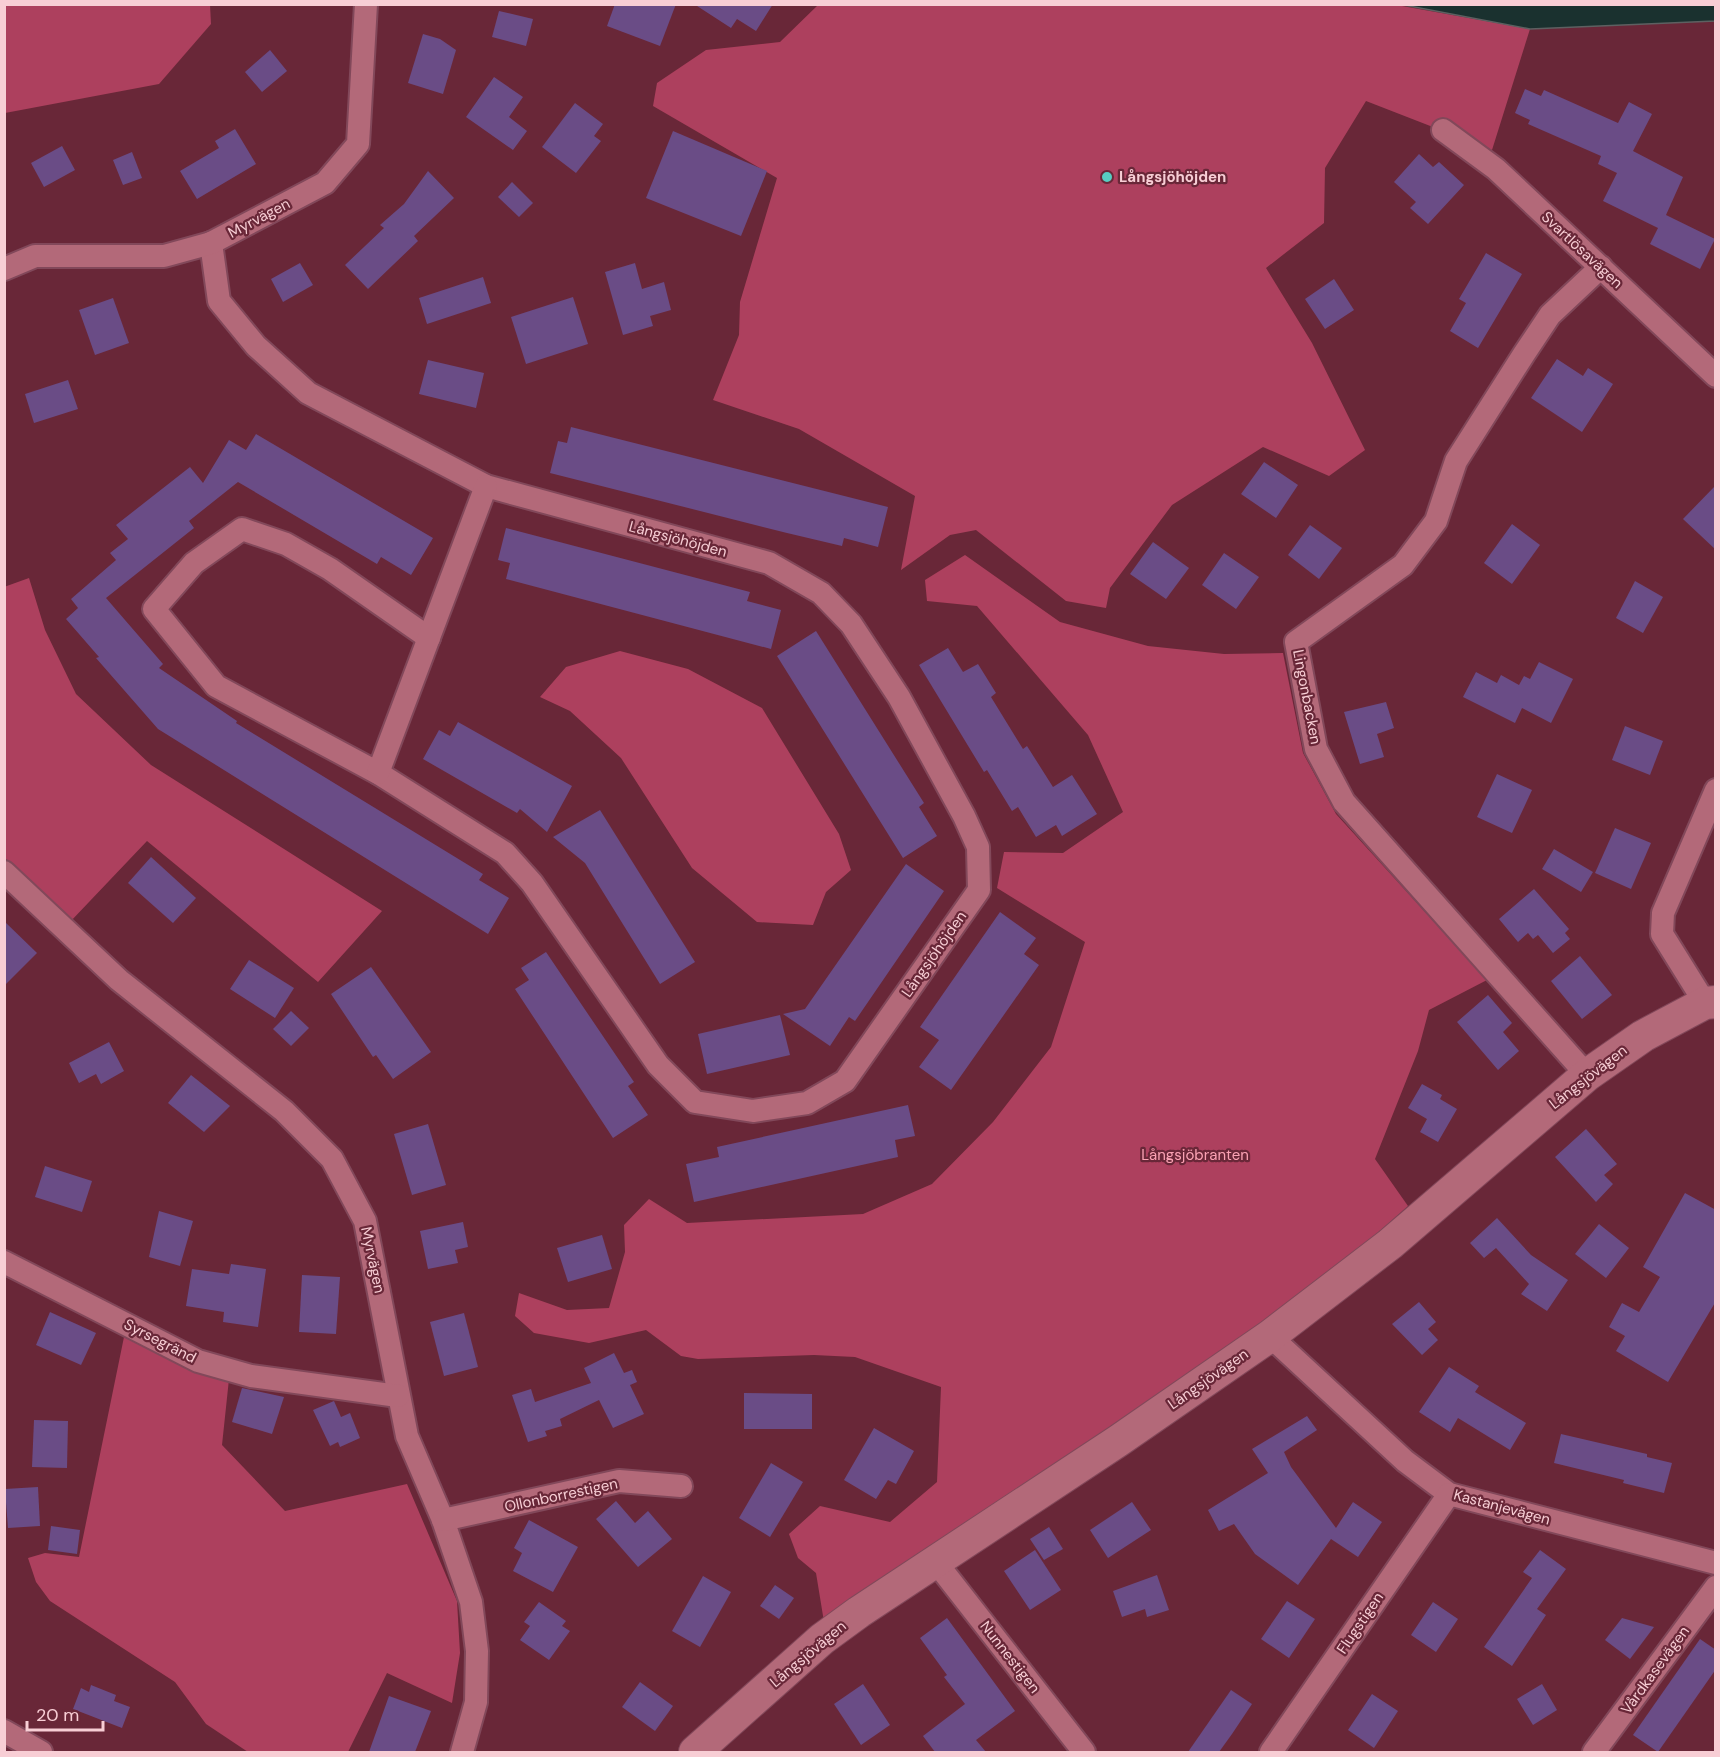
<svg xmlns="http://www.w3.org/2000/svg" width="1720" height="1757" font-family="'DM Sans',sans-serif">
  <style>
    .green { fill: #ad405e }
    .water { fill: #1a312f; stroke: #5d6061; stroke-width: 1.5 }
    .building { fill: #6a4c86 }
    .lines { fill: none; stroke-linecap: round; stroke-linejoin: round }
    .street-casing { stroke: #82485a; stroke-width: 26 }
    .secondary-casing { stroke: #82485a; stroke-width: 34 }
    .street { stroke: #b36979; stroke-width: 22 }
    .secondary { stroke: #b36979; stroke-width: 32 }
    .poi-dot { fill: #57cec2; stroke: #692738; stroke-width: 2 }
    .labels { text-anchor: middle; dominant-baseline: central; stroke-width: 4.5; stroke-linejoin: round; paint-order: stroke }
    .poi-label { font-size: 15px; font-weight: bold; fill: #f8ced5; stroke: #692738; text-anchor: start }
    .street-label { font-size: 15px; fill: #f8ced5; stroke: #692738 }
    .park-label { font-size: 15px; fill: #fba2b4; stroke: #692738 }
  </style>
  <rect width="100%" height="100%" fill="#692738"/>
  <g class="green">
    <polygon points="1391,4 1530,29 1492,150 1366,101 1325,168 1324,223 1266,268 1312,343 1365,450 1329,476 1263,447 1172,505 1110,588 1106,608 1066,601 976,530 950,535 901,570 915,496 799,429 713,400 739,335 740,302 777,178 653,106 657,83 706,50 780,42 818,5"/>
    <polygon points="4,5 210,5 211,24 159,84 5,113"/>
    <polygon points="965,555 1060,622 1148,646 1224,654 1283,653 1303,753 1336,814 1487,980 1429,1010 1418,1051 1375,1159 1408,1206 1267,1331 825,1628 816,1573 798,1558 789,1534 820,1506 890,1522 937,1482 941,1387 855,1357 814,1355 698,1359 681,1356 646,1330 589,1343 534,1333 515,1316 519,1293 567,1310 609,1308 625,1252 624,1225 649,1199 687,1223 863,1214 932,1184 993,1122 1051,1047 1085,942 997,888 1004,852 1063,853 1123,812 1088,735 977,606 927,601 925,580"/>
    <polygon points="29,578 45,630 76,694 151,765 382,911 318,982 147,841 70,922 5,858 4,587"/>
    <polygon points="620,651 688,669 762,708 839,834 851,870 826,892 813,925 757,922 692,868 621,758 570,711 540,697 566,667"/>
    <polygon points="124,1337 199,1372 229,1379 222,1445 285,1511 407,1484 457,1601 460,1653 452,1703 387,1673 348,1752 248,1752 206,1724 175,1682 50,1601 36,1582 28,1558 45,1553 79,1557"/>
  </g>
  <polygon class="water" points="1404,5 1715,5 1715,21 1530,29"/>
  <g class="building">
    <polygon points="615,4 676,4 660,46 607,26"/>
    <polygon points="694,4 773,4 756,31 737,19 731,28"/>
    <polygon points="499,11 533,19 526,46 492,37"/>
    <polygon points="423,34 440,39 456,50 443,94 408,83"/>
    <polygon points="270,50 287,71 262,92 245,72"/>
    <polygon points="494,77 523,97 509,117 527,131 513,150 466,117"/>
    <polygon points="1525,89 1541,96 1544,90 1618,123 1629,102 1652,114 1633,151 1683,177 1666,215 1715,239 1700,269 1650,244 1658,228 1603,201 1617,173 1598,164 1601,156 1528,124 1530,120 1515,113"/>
    <polygon points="575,103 603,124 594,136 601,141 576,173 542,147"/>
    <polygon points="235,129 256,164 197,199 180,171 219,148 215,141"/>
    <polygon points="673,131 767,171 741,236 646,198"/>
    <polygon points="62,146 75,170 44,187 31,163"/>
    <polygon points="132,152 142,178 123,185 113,160"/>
    <polygon points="1419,154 1433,167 1439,162 1464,185 1428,224 1410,208 1416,202 1394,182"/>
    <polygon points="428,171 454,198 414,236 418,241 368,289 345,265 384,228 380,225 404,204"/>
    <polygon points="512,182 533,203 519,217 498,197"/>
    <polygon points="1486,253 1522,274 1478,348 1450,331 1466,303 1459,299"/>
    <polygon points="300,263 313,285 283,302 271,279"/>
    <polygon points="635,263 642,289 664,282 671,310 650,316 653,326 623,335 605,272"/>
    <polygon points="483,277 491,303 427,324 419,298"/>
    <polygon points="1334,279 1354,310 1325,329 1305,299"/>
    <polygon points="573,297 588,344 526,364 511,317"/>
    <polygon points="113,298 129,343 95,355 79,310"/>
    <polygon points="1557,359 1583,376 1588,368 1613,384 1582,432 1531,398"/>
    <polygon points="428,360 484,373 476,408 419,394"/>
    <polygon points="68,380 78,409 34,423 25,394"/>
    <polygon points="571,427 888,507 878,547 844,538 842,546 787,533 550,473 558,441 567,443"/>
    <polygon points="256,434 433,538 411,575 381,557 377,564 238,482 189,521 194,528 106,598 163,664 159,668 237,721 236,723 483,874 479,880 509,898 488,934 158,729 96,658 99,657 66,619 78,608 71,599 116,560 110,553 128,539 116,525 190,467 203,483 229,440 246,450"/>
    <polygon points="1264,462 1298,485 1276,518 1241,494"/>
    <polygon points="1716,485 1716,550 1683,519"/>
    <polygon points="1512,524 1540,545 1512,584 1484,563"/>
    <polygon points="1310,525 1342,548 1319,579 1288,555"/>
    <polygon points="506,528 750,592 747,601 781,610 771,649 506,579 510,563 498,560"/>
    <polygon points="1153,542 1189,568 1166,599 1130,574"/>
    <polygon points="1224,553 1259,577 1236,609 1202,585"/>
    <polygon points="1635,581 1663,597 1643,633 1616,618"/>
    <polygon points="816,631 924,803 919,807 937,836 903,858 777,656"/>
    <polygon points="948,648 963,672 978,664 996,693 991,697 1023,749 1027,746 1053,787 1072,775 1097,814 1062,836 1056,825 1036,837 1018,807 1012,811 987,770 984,772 919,665"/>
    <polygon points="1539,662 1573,679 1551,723 1522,708 1515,723 1463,697 1476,672 1497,683 1501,675 1519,685 1524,676 1530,679"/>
    <polygon points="1386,702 1394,728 1377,734 1384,757 1360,764 1344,712"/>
    <polygon points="458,722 572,786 547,832 520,809 517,813 423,759 439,730 450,736"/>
    <polygon points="1625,726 1663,741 1650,775 1612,760"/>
    <polygon points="1497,774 1532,790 1512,833 1477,817"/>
    <polygon points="600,810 695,962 660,984 585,863 553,837"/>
    <polygon points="1615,828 1651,843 1631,889 1595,873"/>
    <polygon points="1554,849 1593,872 1581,892 1542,869"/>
    <polygon points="151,857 196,898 173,923 128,883"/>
    <polygon points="906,864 944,891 855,1021 849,1017 830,1046 783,1014 805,1009"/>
    <polygon points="1534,889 1569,929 1565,933 1570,939 1553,953 1538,935 1533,939 1528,933 1518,942 1499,919"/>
    <polygon points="1000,912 1036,938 1024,954 1039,965 951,1090 919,1067 939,1040 920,1027"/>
    <polygon points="4,921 37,953 4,986"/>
    <polygon points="546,952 634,1082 628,1086 648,1115 613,1138 515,989 529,980 521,968"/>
    <polygon points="1580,956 1612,995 1582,1019 1551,981"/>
    <polygon points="249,960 294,988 275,1018 230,989"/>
    <polygon points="371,967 431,1052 393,1079 376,1055 373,1057 331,994"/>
    <polygon points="1488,995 1512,1023 1503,1032 1519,1051 1498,1070 1457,1022"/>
    <polygon points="291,1011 309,1028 291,1046 273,1029"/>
    <polygon points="780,1015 790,1055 707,1074 698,1034"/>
    <polygon points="109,1042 124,1071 101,1084 96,1074 79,1083 69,1063"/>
    <polygon points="191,1075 230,1106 204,1132 168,1103"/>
    <polygon points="1422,1084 1442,1095 1440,1099 1457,1109 1438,1142 1420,1132 1427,1119 1408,1108"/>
    <polygon points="908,1105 915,1136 895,1140 898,1157 694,1202 686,1164 719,1157 717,1147"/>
    <polygon points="428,1124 446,1185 412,1195 394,1134"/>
    <polygon points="1586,1129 1617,1164 1604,1175 1613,1184 1596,1202 1555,1157"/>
    <polygon points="45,1166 92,1181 82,1212 35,1197"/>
    <polygon points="1685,1193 1716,1210 1716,1301 1668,1382 1616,1351 1625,1336 1609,1327 1622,1303 1639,1312 1660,1277 1643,1267"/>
    <polygon points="159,1211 193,1221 180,1266 149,1257"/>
    <polygon points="1497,1218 1531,1255 1568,1280 1547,1311 1521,1294 1529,1284 1496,1248 1484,1258 1470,1243"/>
    <polygon points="463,1222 468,1247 455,1250 458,1263 428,1269 420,1231"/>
    <polygon points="1599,1224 1629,1248 1606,1278 1575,1254"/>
    <polygon points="602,1235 612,1269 568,1282 557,1248"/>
    <polygon points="231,1264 266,1269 258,1327 223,1322 224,1312 186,1306 192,1269 229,1274"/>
    <polygon points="302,1275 340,1277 336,1334 299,1332"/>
    <polygon points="1419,1302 1436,1322 1428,1329 1438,1340 1422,1355 1392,1324"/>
    <polygon points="50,1312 96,1333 81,1365 36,1345"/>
    <polygon points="464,1313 478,1367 444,1376 430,1322"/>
    <polygon points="614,1353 624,1373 632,1370 637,1382 630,1385 644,1414 613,1428 599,1400 560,1419 562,1426 545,1431 547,1436 528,1442 512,1395 531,1389 535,1402 591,1383 584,1368"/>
    <polygon points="1449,1367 1479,1386 1475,1392 1526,1423 1510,1450 1458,1418 1450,1432 1419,1412"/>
    <polygon points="242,1388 284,1397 272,1434 232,1422"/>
    <polygon points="744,1393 812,1394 812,1429 744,1429"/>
    <polygon points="334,1401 341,1417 350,1413 360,1438 340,1447 338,1442 330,1446 313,1410"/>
    <polygon points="1307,1416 1317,1430 1284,1452 1291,1467 1336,1528 1353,1502 1382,1522 1358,1557 1331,1539 1298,1585 1255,1554 1234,1524 1219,1531 1208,1510 1268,1473 1252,1449"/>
    <polygon points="34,1420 68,1421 67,1468 32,1467"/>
    <polygon points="874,1428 914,1451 896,1484 888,1480 876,1499 844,1480"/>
    <polygon points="1561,1434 1647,1454 1647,1457 1672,1463 1664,1493 1623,1483 1624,1480 1554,1463"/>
    <polygon points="771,1463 803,1482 770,1537 739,1518"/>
    <polygon points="38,1487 40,1526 8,1528 5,1489"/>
    <polygon points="616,1501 635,1523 648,1511 672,1539 638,1567 596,1519"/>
    <polygon points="1132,1502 1151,1530 1108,1558 1090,1530"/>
    <polygon points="529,1520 578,1547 553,1592 513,1571 522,1553 514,1548"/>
    <polygon points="51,1526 80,1530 77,1554 48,1550"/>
    <polygon points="1049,1527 1063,1549 1044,1560 1030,1539"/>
    <polygon points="1035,1550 1061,1590 1030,1610 1004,1571"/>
    <polygon points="1540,1550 1566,1569 1537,1609 1546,1615 1512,1666 1484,1647 1532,1578 1523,1572"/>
    <polygon points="1157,1575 1169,1610 1147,1617 1145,1609 1122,1617 1113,1591"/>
    <polygon points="703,1576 731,1592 700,1647 672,1631"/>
    <polygon points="775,1585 794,1598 779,1619 760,1606"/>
    <polygon points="1287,1601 1315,1619 1289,1658 1261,1639"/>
    <polygon points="539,1602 566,1621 562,1626 570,1631 549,1660 520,1640 530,1626 524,1622"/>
    <polygon points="1433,1602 1458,1619 1436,1652 1411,1635"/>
    <polygon points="947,1618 1015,1711 976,1740 986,1752 935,1752 923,1736 965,1704 944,1677 947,1675 920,1638"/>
    <polygon points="1622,1618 1654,1627 1630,1659 1605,1640"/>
    <polygon points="1700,1639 1716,1650 1716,1669 1658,1752 1633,1735"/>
    <polygon points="640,1682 673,1706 655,1731 622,1707"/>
    <polygon points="863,1684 890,1725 861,1745 834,1704"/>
    <polygon points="1542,1684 1557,1710 1533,1725 1517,1699"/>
    <polygon points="91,1685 116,1695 114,1701 130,1707 122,1728 73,1709 81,1688 89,1692"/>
    <polygon points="1231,1690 1252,1704 1232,1734 1219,1752 1188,1752"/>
    <polygon points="1372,1694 1398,1711 1374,1748 1348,1730"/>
    <polygon points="389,1696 431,1711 415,1752 369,1752"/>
  </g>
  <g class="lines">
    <defs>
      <g id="street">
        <polyline points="1443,130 1496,169 1716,376"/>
        <polyline points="211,243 219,301 256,346 308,393 486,486 769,563 821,593 851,624 899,697 964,816 978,847 979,890 845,1081 807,1103 753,1111 695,1102 658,1065 532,883 505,853 378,773 216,686 154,609 194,563 242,529 286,544 330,569 429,638"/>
        <polyline points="4,269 35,256 164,256 211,243 325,183 358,144 366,4"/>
        <polyline points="378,773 486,486"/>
        <polyline points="4,872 119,980 284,1111 332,1159 365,1221 407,1436 443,1520 471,1602 477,1651 476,1702 462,1752"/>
        <polyline points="1705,1003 1662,934 1663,913 1716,790"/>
        <polyline points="1587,1075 1344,802 1316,749 1296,642 1403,565 1436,521 1456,461 1524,354 1550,315 1601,267"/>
        <polyline points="4,1262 198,1361 251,1376 398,1396"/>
        <polyline points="1270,1336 1405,1461 1449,1494 1716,1563"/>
        <polyline points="443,1520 619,1481 681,1486"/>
        <polyline points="935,1561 1084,1752"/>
        <polyline points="4,1731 41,1752"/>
        <polyline points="1271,1752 1449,1494"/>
        <polyline points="1594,1752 1716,1587"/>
      </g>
      <polyline id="secondary" points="695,1752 822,1639 859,1612 1118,1441 1270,1336 1390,1244 1587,1075 1643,1036 1705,1003 1716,1002"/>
    </defs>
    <use href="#street" class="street-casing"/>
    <use href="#secondary" class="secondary-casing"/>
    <use href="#street" class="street"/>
    <use href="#secondary" class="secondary"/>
  </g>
  <circle class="poi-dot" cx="1107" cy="177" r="6"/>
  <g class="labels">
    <g class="poi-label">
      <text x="1119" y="177">Långsjöhöjden</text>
    </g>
    <g class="street-label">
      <text transform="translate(259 218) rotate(-28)">Myrvägen</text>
      <text transform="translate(1582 250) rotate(43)">Svartlösavägen</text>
      <text transform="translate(678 539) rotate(15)">Långsjöhöjden</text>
      <text transform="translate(1307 697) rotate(79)">Lingonbacken</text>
      <text transform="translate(934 954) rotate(-55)">Långsjöhöjden</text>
      <text transform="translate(1588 1077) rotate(-38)">Långsjövägen</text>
      <text transform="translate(373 1260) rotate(78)">Myrvägen</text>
      <text transform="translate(160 1341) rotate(27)">Syrsegränd</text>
      <text transform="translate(1208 1379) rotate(-35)">Långsjövägen</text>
      <text transform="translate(561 1495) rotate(-12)">Ollonborrestigen</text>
      <text transform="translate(1502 1507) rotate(15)">Kastanjevägen</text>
      <text transform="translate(1360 1623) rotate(-56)">Flugstigen</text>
      <text transform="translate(808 1654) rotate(-40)">Långsjövägen</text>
      <text transform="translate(1010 1657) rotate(52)">Nunnestigen</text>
      <text transform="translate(1655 1670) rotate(-54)">Vårdkasevägen</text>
    </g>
    <g class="park-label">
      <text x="1195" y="1155">Långsjöbranten</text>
    </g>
  </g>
  <rect width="1720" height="1757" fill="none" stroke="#f8ced5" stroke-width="12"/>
  <path d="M27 1721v9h76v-9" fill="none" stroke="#f8ced5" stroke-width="3"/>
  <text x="36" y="1721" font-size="18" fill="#f8ced5" stroke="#692738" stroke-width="4.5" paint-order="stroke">20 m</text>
</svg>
